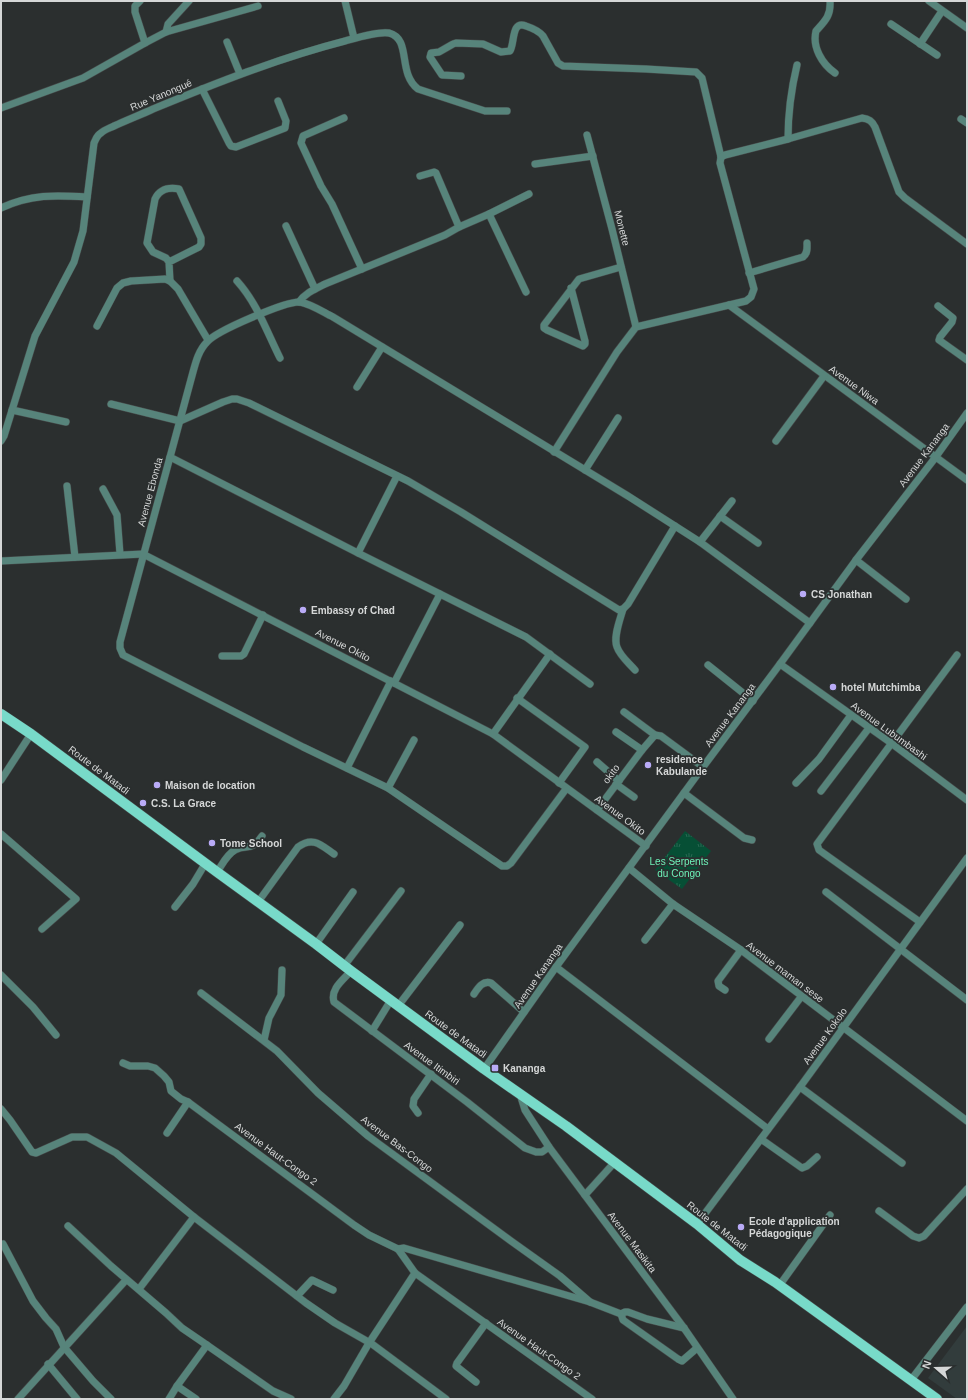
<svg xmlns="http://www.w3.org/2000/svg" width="968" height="1400" font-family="Arial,sans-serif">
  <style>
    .built { fill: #323c3c }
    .park { fill: url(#park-tufts) }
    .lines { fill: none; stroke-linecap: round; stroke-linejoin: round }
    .minor-casing { stroke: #464a4a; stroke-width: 8 }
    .primary-casing { stroke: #464a4a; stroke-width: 11 }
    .minor { stroke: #57847b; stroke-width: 7 }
    .primary { stroke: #78dac9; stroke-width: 10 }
    .poi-dot { fill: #b9abf7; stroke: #2b2f2f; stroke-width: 1.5 }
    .labels { text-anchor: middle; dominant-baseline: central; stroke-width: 3.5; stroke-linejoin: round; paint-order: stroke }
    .street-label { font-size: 10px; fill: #d5d7d7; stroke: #2b2f2f }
    .poi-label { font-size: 10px; font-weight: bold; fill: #d5d7d7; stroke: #2b2f2f; text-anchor: start }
    .park-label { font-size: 10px; fill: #6ef3b9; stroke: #2b2f2f }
  </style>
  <defs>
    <pattern id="park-tufts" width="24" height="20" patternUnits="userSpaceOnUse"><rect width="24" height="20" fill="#064f35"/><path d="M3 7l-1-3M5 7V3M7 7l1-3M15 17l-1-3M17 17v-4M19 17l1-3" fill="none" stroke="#296852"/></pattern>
  </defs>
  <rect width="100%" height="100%" fill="#2b2f2f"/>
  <polygon class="built" points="967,1326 967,1399 957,1399 928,1378"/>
  <polygon class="park" points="685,831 711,851 682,889 655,870"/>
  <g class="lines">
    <defs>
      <g id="minor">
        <polyline points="140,1 135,6 135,12 145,43"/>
        <polyline points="345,1 354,38"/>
        <path d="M 830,1 C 831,16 825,21 816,31 C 812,47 822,64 835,73"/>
        <polyline points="929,1 967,28"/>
        <polyline points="891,24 937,55"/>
        <polyline points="166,32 168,24 189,1"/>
        <polyline points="227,42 240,74"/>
        <polyline points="920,44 942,11"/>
        <path d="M 461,76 L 442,75 L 430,57 L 431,53 L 439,52 L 453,44 L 456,43 L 483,44 L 501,52 L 510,51 C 515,43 511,20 526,26 C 532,28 539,31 543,36 L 558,63 L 563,66 L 646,69 L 696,72 L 702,78 L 721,157 L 720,163 L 754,289 L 751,297 L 746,301 L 636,327 L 617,352 L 554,452"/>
        <polyline points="202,89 229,143 231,146 236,147 285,128 286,121 278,101"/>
        <polyline points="1,108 83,78 145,43 166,32 258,6"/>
        <polyline points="344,118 303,136 301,143 321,186 332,204 362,269"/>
        <polyline points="961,119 967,123"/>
        <polyline points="587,135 612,229 636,327"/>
        <path d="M 788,139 C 788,114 791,90 797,65"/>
        <path d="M 721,157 L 725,155 L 788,139 L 862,118 C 869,119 872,121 875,127 L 899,192 L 905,198 L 967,244"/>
        <polyline points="535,164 593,156"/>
        <polyline points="420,176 434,172 436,173 459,227"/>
        <path d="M 1,208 C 31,194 55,195 87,197"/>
        <polyline points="489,214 526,292"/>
        <polyline points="286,226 315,289"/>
        <path d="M 169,262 L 199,247 L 201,244 L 201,238 L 179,189 C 168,187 160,189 155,199 L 147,243 L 153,252 L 166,258 L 169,262 L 170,281"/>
        <path d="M 749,273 L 803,257 C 808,253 807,248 807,243"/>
        <path d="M 237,281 C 257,303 267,332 280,358"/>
        <polyline points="571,288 585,341 585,344 583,346 547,330 544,328 544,325 579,279 621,267"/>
        <path d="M 299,302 C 305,293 315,289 325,284 L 445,235 L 459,227 L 489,214 L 529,194"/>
        <polyline points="729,305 967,480"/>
        <polyline points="938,306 953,318 952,322 940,337 939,340 967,360"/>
        <polyline points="97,326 117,288 123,283 131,281 165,279 170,281 178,289 208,340"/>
        <polyline points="357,387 382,347"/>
        <polyline points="111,404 180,421 223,402 232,399 237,399 249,403 408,481 461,512 619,610 623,609 628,604 675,526"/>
        <polyline points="12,410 66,422"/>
        <path d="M 1,441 L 4,436 L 35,336 L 74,262 L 83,231 L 94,143 C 96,139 97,135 101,133 C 104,130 110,128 114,126 C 127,120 140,115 153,109 C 216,83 279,58 345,41 C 356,38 378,31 389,33 C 412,39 397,73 418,89 L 485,111 L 507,111"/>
        <polyline points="776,441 824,376"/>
        <polyline points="170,457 358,553 526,637 590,684"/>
        <polyline points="585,470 618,418"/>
        <polyline points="67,486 75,557"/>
        <polyline points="103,489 117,515 120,554"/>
        <polyline points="720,516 758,543"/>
        <polyline points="700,542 732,501"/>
        <polyline points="358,553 397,476"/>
        <polyline points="856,560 906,599"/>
        <polyline points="1,561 143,554 493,734 646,846"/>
        <path d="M 623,609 C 620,620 613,637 617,647 C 620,656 629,663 635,670"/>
        <polyline points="222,656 241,656 244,654 263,615"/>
        <polyline points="780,664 891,743 967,800"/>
        <polyline points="708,665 753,701"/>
        <polyline points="394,683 440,594"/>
        <polyline points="517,698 585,747 559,783"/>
        <polyline points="624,712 655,735"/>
        <polyline points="616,732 642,750"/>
        <polyline points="493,734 550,654"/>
        <polyline points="597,762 619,781"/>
        <polyline points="347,768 391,681"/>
        <polyline points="1,780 31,734"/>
        <polyline points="796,783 819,759 851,715"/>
        <polyline points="616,784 634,797"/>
        <polyline points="388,788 414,740"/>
        <path d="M 566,789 L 511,863 L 507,866 L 502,866 L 388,788 L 303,747 L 123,655 L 120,648 L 120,642 L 193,372 C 196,361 199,350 207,342 C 216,331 286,301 300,302 C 311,304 323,312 333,317 L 628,496 L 675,526 L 700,542 L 810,623"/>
        <polyline points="821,791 869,728"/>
        <polyline points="684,793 744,838 752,840"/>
        <polyline points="597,810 642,750 655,735 661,736 703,767"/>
        <polyline points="1,834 76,899 42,929"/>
        <polyline points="629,868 673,904 741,950 967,1121"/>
        <path d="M 217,872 C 222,865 227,854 235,850 C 248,843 250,853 262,836"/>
        <polyline points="826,892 967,1000"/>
        <path d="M 258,902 L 298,847 C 313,836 321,845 334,854"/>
        <polyline points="175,907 193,884 205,864"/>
        <polyline points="920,922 819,850 817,844 957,655"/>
        <polyline points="645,940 673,904"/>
        <polyline points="316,944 353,892"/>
        <polyline points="344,966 401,891"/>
        <polyline points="556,967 768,1129"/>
        <path d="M 351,971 C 343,980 330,989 334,1002 L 467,1102 L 525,1148 L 536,1152 L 542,1152 L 549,1147"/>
        <polyline points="1,975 33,1007 56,1035"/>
        <polyline points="725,990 719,986 718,981 741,950"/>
        <polyline points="201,993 277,1051 318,1093 368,1136 511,1241 560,1276 590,1302"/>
        <path d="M 474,994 C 478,988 483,980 491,983 L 524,1012"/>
        <polyline points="398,1006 460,925"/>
        <polyline points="372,1031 391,1000"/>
        <polyline points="769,1039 801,997"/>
        <polyline points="264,1040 269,1018 281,995 282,970"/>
        <polyline points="123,1063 130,1066 148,1066 155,1068 164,1076 169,1082 171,1091 181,1099 188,1102 354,1225 369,1235 398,1249 415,1273 369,1343 344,1386 334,1399"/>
        <polyline points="484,1069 556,967 703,767 780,664 856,560 935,458 967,413"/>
        <polyline points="800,1087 902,1163"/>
        <polyline points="520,1094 525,1110 549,1147 684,1328 733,1399"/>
        <polyline points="1,1109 10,1120 32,1152 36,1153 72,1137 87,1137 116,1153 194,1217 306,1303 335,1323 372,1344 446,1399"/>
        <polyline points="418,1113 413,1106 414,1099 431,1074"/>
        <polyline points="167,1133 188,1102"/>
        <polyline points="761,1139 802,1168 807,1166 817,1157"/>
        <polyline points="585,1195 614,1163"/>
        <polyline points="879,1211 913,1236 919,1238 924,1236 967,1189"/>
        <polyline points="697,1224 800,1087 967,858"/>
        <polyline points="68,1226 111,1266 166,1313 182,1328 201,1341 273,1391 291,1399"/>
        <polyline points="3,1244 33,1301 46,1318 56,1329 64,1347 93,1381 111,1399"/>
        <polyline points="398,1249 404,1248 590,1302 621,1314 625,1312 628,1312 647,1319 684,1328"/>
        <polyline points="415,1273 592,1399"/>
        <polyline points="779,1286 830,1215"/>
        <polyline points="139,1289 194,1217"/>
        <polyline points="297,1296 312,1280 333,1290"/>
        <polyline points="621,1314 623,1320 678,1359 682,1361 697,1348"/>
        <polyline points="48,1364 77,1399"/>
        <polyline points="911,1380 967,1307"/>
        <polyline points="476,1382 456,1366 457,1363 486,1323"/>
        <polyline points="177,1386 196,1399"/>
        <polyline points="18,1399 126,1280"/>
        <polyline points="169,1399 177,1386 207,1345"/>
      </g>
      <polyline id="primary" points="1,714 31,734 217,872 316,944 351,971 484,1069 566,1126 697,1224 740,1260 775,1282 937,1399"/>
    </defs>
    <use href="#minor" class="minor-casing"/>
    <use href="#primary" class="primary-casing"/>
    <use href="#minor" class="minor"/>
    <use href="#primary" class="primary"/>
  </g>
  <g class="poi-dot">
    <circle cx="803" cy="594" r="4"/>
    <circle cx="303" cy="610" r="4"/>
    <circle cx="833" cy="687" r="4"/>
    <circle cx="648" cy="765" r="4"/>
    <circle cx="157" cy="785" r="4"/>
    <circle cx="143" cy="803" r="4"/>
    <circle cx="212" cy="843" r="4"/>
    <rect x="491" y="1064" width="8" height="8" rx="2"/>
    <circle cx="741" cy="1227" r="4"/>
  </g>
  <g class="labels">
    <g class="street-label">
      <text transform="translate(161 95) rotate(-23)">Rue Yanongué</text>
      <text transform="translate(622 228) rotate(76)">Monette</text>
      <text transform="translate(854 385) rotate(36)">Avenue Niwa</text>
      <text transform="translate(924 455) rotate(-53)">Avenue Kananga</text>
      <text transform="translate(150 492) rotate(-75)">Avenue Ebonda</text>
      <text transform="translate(343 645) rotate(27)">Avenue Okito</text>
      <text transform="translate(730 715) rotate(-53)">Avenue Kananga</text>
      <text transform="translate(889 731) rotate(36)">Avenue Lubumbashi</text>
      <text transform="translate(99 770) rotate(37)">Route de Matadi</text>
      <text transform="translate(611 774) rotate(-53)">okito</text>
      <text transform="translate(620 815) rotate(36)">Avenue Okito</text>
      <text transform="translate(785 972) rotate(37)">Avenue maman sese</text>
      <text transform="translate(538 976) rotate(-55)">Avenue Kananga</text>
      <text transform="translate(456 1034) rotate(36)">Route de Matadi</text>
      <text transform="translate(825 1036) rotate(-54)">Avenue Kokolo</text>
      <text transform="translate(432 1063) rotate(36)">Avenue Itimbiri</text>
      <text transform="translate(397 1144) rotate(37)">Avenue Bas-Congo</text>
      <text transform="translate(276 1154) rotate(36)">Avenue Haut-Congo 2</text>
      <text transform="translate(717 1226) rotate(38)">Route de Matadi</text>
      <text transform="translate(632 1242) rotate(53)">Avenue Masikita</text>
      <text transform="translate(539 1349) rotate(35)">Avenue Haut-Congo 2</text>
    </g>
    <g class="poi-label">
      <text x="811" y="594">CS Jonathan</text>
      <text x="311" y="610">Embassy of Chad</text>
      <text x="841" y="687">hotel Mutchimba</text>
      <text x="656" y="759">residence<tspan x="656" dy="12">Kabulande</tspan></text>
      <text x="165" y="785">Maison de location</text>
      <text x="151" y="803">C.S. La Grace</text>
      <text x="220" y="843">Tome School</text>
      <text x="503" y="1068">Kananga</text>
      <text x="749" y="1221">Ecole d'application<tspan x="749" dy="12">Pédagogique</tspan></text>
    </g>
    <g class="park-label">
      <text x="679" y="861">Les Serpents<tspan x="679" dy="12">du Congo</tspan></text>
    </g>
  </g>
  <rect width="968" height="1400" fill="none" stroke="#d5d7d7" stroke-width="4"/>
  <g transform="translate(936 1368) rotate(290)" stroke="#2b2f2f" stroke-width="3" paint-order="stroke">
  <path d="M0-3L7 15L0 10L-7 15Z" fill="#d5d7d7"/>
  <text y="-6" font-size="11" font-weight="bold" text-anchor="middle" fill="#d5d7d7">N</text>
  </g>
</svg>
